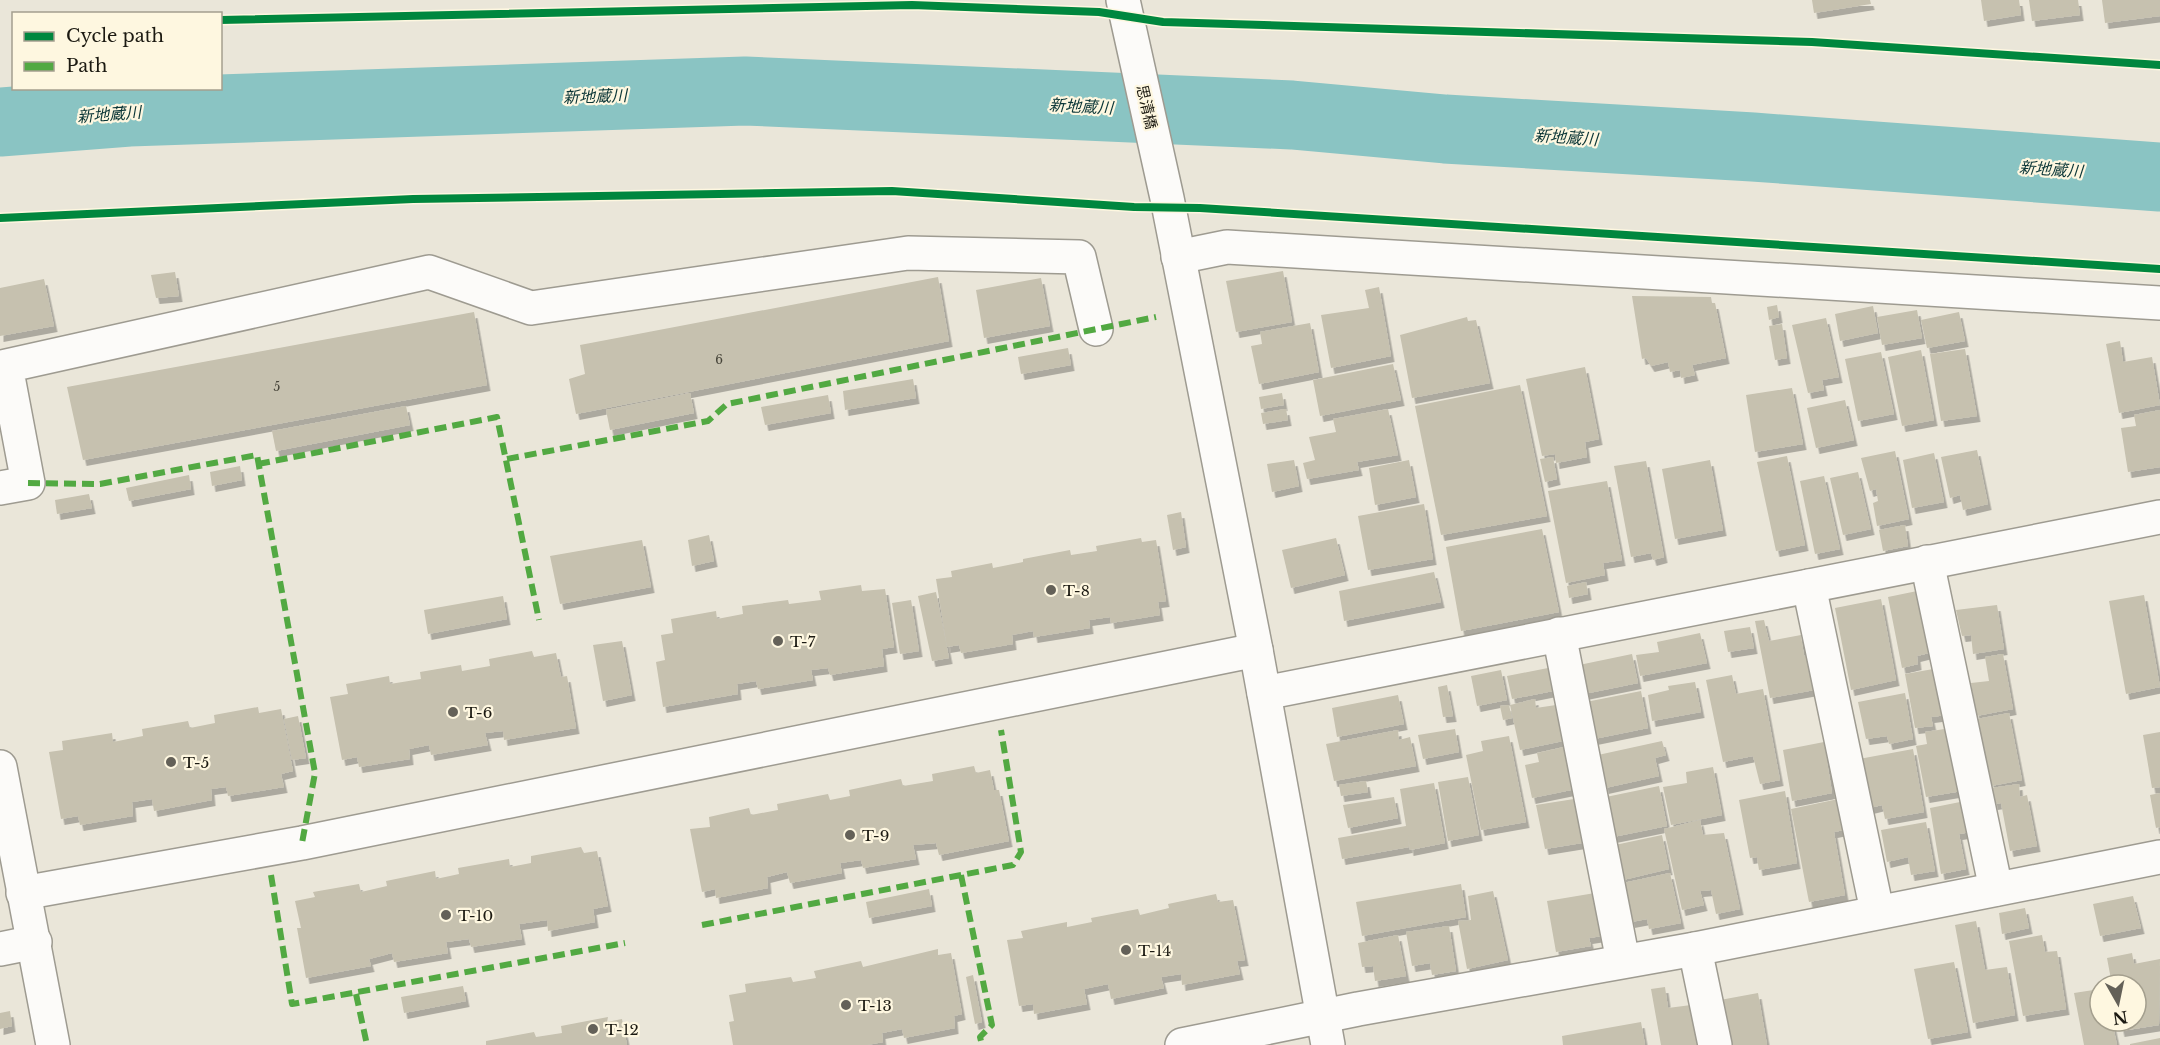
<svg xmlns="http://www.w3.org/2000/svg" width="2160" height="1045" font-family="'Libre Baskerville','Noto Sans JP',serif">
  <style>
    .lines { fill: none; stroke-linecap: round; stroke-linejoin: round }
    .river { stroke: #8ac4c3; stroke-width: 69 }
    .building { fill: #c6c1af; filter: url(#shadow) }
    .minor-casing { stroke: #9e9b91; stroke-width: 36 }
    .minor { stroke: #fcfbf9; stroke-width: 33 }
    .quiet { stroke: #52a942; stroke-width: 6; stroke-dasharray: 12 6; stroke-linecap: butt }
    .cycleway-casing { stroke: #fef7e0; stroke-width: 11 }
    .cycleway { stroke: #00873e; stroke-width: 8 }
    .poi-dot { fill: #646158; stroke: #fef7e0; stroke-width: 2 }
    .labels { text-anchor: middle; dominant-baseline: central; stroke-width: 4.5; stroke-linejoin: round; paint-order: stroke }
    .number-label { font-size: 12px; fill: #464439 }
    .street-label { font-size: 15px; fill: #1c1a12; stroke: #fef7e0 }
    .poi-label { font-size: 15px; fill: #1c1a12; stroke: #fef7e0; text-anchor: start }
    .water-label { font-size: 16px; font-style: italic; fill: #0a3536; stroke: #fef7e0 }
  </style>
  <defs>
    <filter id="shadow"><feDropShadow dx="3.5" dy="6" stdDeviation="0" flood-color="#0004"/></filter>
  </defs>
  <rect width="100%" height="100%" fill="#eae6d9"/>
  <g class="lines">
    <polyline class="river" points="0,122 129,112 745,91 1292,115 1445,129 1753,147 2160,177"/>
  </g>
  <g class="building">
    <polygon points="1812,0 1870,0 1871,4 1814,13"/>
    <polygon points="1981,0 2019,0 2021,15 1984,21"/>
    <polygon points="2029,0 2078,0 2080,15 2032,21"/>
    <polygon points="2102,0 2160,0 2160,16 2105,23"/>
    <polygon points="1283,271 1292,322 1236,332 1226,281"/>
    <polygon points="175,272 179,296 156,298 151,275"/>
    <polygon points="938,277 949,341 576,414 569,379 585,374 580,345"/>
    <polygon points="1041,278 1050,326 984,338 976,290"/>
    <polygon points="44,279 54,326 0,336 0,288"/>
    <polygon points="1379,287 1391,356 1331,368 1321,315 1369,308 1365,290"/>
    <polygon points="1632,296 1711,297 1712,303 1715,303 1726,358 1692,365 1695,375 1681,378 1680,370 1670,372 1668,362 1651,366 1646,358 1642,359"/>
    <polygon points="1777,305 1779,317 1769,320 1767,307"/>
    <polygon points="1873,306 1878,333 1840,341 1835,314"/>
    <polygon points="1917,310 1922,338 1882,345 1877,317"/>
    <polygon points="474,312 487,385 83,460 67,387"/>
    <polygon points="1959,312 1965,341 1927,348 1921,320"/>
    <polygon points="1467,317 1468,321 1476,320 1490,383 1412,398 1400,335"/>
    <polygon points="1826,318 1839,377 1822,380 1824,390 1808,393 1792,325"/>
    <polygon points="1310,323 1319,372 1259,384 1251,346 1262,344 1260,332"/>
    <polygon points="1782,324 1787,358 1775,360 1769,326"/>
    <polygon points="2120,341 2123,362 2152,357 2160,405 2119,413 2106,344"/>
    <polygon points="1068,348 1071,365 1021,374 1018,357"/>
    <polygon points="1965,349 1977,416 1941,421 1930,354"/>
    <polygon points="1921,350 1934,420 1902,426 1888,357"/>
    <polygon points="1881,352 1894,414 1858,421 1845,359"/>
    <polygon points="1393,364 1401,400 1320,416 1313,380"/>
    <polygon points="1585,367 1599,439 1585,442 1587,457 1556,463 1555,454 1542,456 1526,379"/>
    <polygon points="913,379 916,398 845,410 843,391"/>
    <polygon points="1520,385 1547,516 1441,535 1415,406"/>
    <polygon points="1792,388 1803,444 1755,452 1746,395"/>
    <polygon points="690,393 694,413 610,430 606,410"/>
    <polygon points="1282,393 1284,405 1261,409 1259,397"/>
    <polygon points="828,395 831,413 765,425 761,407"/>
    <polygon points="1845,400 1854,440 1816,448 1807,408"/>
    <polygon points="406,406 410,425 276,451 272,431"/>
    <polygon points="1286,409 1288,420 1263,424 1261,413"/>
    <polygon points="1388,409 1398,455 1357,462 1359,470 1307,479 1303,463 1315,460 1309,437 1336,432 1333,419"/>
    <polygon points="2160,410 2160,467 2128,472 2121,428 2136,426 2134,415"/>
    <polygon points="1977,450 1988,504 1963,510 1960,495 1950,498 1941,457"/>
    <polygon points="1895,451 1909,519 1877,526 1873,503 1878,501 1876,489 1870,491 1861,458"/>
    <polygon points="1934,453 1944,502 1912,508 1903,460"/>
    <polygon points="1787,456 1805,545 1776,551 1757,462"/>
    <polygon points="1553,457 1557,479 1545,482 1540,459"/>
    <polygon points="1294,460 1299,486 1272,492 1267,464"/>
    <polygon points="1409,460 1416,497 1375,505 1369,468"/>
    <polygon points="1710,460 1723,530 1675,539 1662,469"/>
    <polygon points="1646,461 1664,557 1653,560 1651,553 1631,557 1614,466"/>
    <polygon points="240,466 242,480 212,486 210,472"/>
    <polygon points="1858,472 1871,529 1843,535 1830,478"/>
    <polygon points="189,475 191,489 129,501 126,488"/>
    <polygon points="1824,476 1840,549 1815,554 1800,481"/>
    <polygon points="1607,481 1622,560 1603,563 1605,575 1566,583 1548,491"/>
    <polygon points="89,494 92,508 57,514 55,500"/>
    <polygon points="1424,504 1433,559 1368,570 1358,516"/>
    <polygon points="1181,512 1186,547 1173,550 1167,515"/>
    <polygon points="1905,525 1908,546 1883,551 1879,530"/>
    <polygon points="1542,529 1559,612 1461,631 1446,547"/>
    <polygon points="709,535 714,561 692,566 688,540"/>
    <polygon points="1141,538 1142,542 1156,540 1166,601 1158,602 1160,615 1111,623 1110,617 1089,620 1090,628 1034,637 1033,631 1012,635 1013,644 961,653 959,645 947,647 936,579 952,577 951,571 992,563 993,568 1023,562 1023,559 1070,550 1071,555 1097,551 1096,546"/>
    <polygon points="1336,538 1345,575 1291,588 1282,550"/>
    <polygon points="642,540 651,587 560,604 550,556"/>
    <polygon points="1434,572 1441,602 1344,621 1339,591"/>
    <polygon points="1586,582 1588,594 1569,598 1567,586"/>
    <polygon points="861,585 862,591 885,589 894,647 882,649 884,666 830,675 828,668 811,670 813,680 758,689 756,681 737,684 738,694 663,707 656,662 665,660 661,635 673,633 671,619 716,611 717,619 743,614 742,606 788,600 789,604 821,600 819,591"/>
    <polygon points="1922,590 1933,652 1917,656 1918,664 1902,668 1888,597"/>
    <polygon points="936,592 949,658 932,661 918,596"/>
    <polygon points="2144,595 2160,687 2126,694 2109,601"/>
    <polygon points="503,596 507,619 428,634 424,610"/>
    <polygon points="1881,599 1896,680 1851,690 1835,608"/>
    <polygon points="911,600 919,651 900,654 892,603"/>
    <polygon points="1997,605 2004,649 1973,654 1971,635 1962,636 1956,610"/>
    <polygon points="1764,620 1769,641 1801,635 1804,656 1814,653 1820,689 1770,698 1755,621"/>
    <polygon points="1750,627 1754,648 1728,652 1724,631"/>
    <polygon points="1700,633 1707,663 1640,676 1636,655 1659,652 1657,642"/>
    <polygon points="622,641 632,695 603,701 593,645"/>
    <polygon points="532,651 534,657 556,653 561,677 567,676 576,728 504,740 503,731 485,733 488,745 431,755 429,745 409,749 410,759 359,767 357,757 342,760 330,697 348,694 346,684 389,676 390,684 421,679 420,672 461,665 462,671 490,666 489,659"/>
    <polygon points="1632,654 1638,683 1584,694 1579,665"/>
    <polygon points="2003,654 2013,709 1976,716 1971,683 1989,681 1985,657"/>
    <polygon points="1548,668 1553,691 1512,699 1507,676"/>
    <polygon points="1939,668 1947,715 1931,717 1933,726 1915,728 1905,674"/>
    <polygon points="1501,670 1507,700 1477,706 1471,676"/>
    <polygon points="1732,675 1736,694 1763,689 1780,780 1760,784 1753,756 1723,762 1706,680"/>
    <polygon points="1695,682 1701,712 1652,721 1648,695 1669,690 1668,686"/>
    <polygon points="1447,685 1453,716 1443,717 1438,687"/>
    <polygon points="1641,691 1648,728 1594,739 1586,702"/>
    <polygon points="1905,693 1913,739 1889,744 1887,736 1866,739 1858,702"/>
    <polygon points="1398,695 1404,724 1337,737 1332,708"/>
    <polygon points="1535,699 1536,708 1556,705 1563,741 1520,750 1510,705"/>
    <polygon points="1509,705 1512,718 1503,720 1500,706"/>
    <polygon points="258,707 259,713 281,709 293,771 281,774 284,787 228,796 226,787 211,789 212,800 154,811 152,799 132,802 133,816 80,825 78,816 61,819 49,752 63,750 62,741 112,733 113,742 143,736 142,729 188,721 190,728 215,723 214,715"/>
    <polygon points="2009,713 2022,780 1991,786 1977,719"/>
    <polygon points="298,716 306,758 292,760 284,719"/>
    <polygon points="1951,728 1962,791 1926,797 1916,746 1927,744 1925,732"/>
    <polygon points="1455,729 1459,752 1423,759 1418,735"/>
    <polygon points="1398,730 1399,740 1410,737 1416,766 1334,781 1326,744"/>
    <polygon points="2160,732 2160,787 2152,788 2143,735"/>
    <polygon points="1509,736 1526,822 1481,830 1466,755 1483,751 1481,741"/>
    <polygon points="1662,741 1666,755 1655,758 1659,776 1605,788 1598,755"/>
    <polygon points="1824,742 1832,793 1792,801 1783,750"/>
    <polygon points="1564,747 1571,790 1532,798 1525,765 1539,762 1537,753"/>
    <polygon points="1913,749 1924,812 1885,819 1882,805 1870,808 1859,759"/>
    <polygon points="974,766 976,773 990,770 994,790 999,790 1009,841 939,855 936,843 913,845 916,859 863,868 861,860 840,863 842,873 790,883 787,872 767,877 768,888 716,898 715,889 702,892 690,829 710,827 709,817 749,808 751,815 778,810 777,804 828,794 830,800 850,796 849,790 901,779 903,786 933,781 932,774"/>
    <polygon points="1713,767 1722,815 1671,825 1663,787 1687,783 1686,772"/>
    <polygon points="1468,777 1479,835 1448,841 1438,782"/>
    <polygon points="1366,781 1368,792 1341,796 1339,785"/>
    <polygon points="1434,783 1445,843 1410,850 1408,835 1409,847 1342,859 1338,838 1406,826 1400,789"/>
    <polygon points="2019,784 2020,797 2027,795 2037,846 2010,851 2001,803 1994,804 1991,788"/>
    <polygon points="1659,786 1667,826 1613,837 1606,797"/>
    <polygon points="1785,791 1797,863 1759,870 1757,857 1750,858 1739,800"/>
    <polygon points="2160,793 2160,827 2156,828 2150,795"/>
    <polygon points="1394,797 1398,818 1348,828 1343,805"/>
    <polygon points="1843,798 1849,829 1834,832 1845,895 1809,902 1791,809"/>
    <polygon points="1574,799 1582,843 1545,849 1536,805"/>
    <polygon points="1965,801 1971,832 1959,834 1966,869 1941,874 1930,808"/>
    <polygon points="1700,820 1703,835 1724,833 1740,909 1716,914 1711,890 1700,891 1704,905 1682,910 1664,829"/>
    <polygon points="1926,822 1935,871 1911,875 1908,857 1887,862 1881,830"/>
    <polygon points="1662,835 1669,869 1623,880 1615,845"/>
    <polygon points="581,847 584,853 597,851 608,906 593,909 595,922 548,931 547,920 519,924 522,939 471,947 469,939 446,942 448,953 394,962 392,953 369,959 371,966 306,978 297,928 301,928 295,901 315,897 313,892 359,884 361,892 387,886 386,881 435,871 436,879 459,874 458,868 509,859 510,867 531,863 531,856"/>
    <polygon points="1670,873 1681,923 1649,929 1647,919 1631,922 1623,883"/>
    <polygon points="1461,884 1466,917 1362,936 1356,902"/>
    <polygon points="929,889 932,906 869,918 866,902"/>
    <polygon points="1493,891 1508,960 1467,969 1458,921 1471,920 1468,896"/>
    <polygon points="1595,893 1602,936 1589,938 1591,946 1556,952 1547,901"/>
    <polygon points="1216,894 1218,902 1233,900 1245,960 1237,961 1240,974 1182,985 1181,974 1161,977 1164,988 1111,999 1108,984 1084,989 1087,1004 1034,1014 1033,1004 1019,1006 1007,940 1023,938 1021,931 1067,922 1067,927 1092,922 1091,918 1138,909 1140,915 1169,908 1168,904"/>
    <polygon points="2133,896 2141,928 2100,936 2093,904"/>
    <polygon points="2025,908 2029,928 2002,934 1999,913"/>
    <polygon points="1976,921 1985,970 2007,967 2015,1015 1973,1023 1955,925"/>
    <polygon points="1449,926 1456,971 1432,975 1430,963 1412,966 1406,932"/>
    <polygon points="1398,935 1406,976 1375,981 1373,966 1362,967 1358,943"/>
    <polygon points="2042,935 2045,952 2057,951 2066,1009 2023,1016 2009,941"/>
    <polygon points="938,949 938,955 951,953 962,1014 954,1016 955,1028 904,1038 902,1029 882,1033 883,1042 867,1045 733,1045 729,1022 734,1021 729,995 746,992 745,984 791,977 793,982 816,978 814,971 861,961 863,967"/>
    <polygon points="2132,953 2134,964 2160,959 2159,1025 2121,1031 2119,1021 2136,1021 2136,985 2112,985 2107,958"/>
    <polygon points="1954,962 1968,1032 1928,1039 1914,969"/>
    <polygon points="973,975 982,1022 975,1024 966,977"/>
    <polygon points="463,986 466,1001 404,1013 401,997"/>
    <polygon points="1665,987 1668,1008 1691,1005 1698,1045 1661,1045 1651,989"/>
    <polygon points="2100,989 2100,1021 2112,1021 2117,1045 2084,1045 2074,993"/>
    <polygon points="1758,993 1767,1045 1729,1045 1720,1000"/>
    <polygon points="10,1011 12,1026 0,1029 0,1013"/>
    <polygon points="608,1017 607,1022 622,1019 627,1045 486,1045 486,1041 534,1032 536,1037 562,1033 561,1026"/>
    <polygon points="1641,1022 1645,1045 1563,1045 1562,1036"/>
    <polygon points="2160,1038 2160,1045 2130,1045 2130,1044"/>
  </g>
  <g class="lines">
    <defs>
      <g id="minor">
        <polyline points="1123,0 1167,198 1256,650 1328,1045"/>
        <polyline points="1178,257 1227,247 2160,303"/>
        <polyline points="0,488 28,483 6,366 429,272 531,308 908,253 1079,257 1096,329"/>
        <polyline points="1927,562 1996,889"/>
        <polyline points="1809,586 1877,911"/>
        <polyline points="1559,634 1623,961"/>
        <polyline points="1264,693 2160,517"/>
        <polyline points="0,767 53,1045"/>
        <polyline points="23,893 302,843 1256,650"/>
        <polyline points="0,949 35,942"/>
        <polyline points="1695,949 1715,1045"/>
        <polyline points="1182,1045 1358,1009 1695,949 2160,857"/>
      </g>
    </defs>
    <use href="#minor" class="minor-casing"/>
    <use href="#minor" class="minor"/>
    <g class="quiet">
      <polyline points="507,459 708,421 727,404 1156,317"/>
      <polyline points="258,464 497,417 539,620"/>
      <polyline points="28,483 100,484 257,455 315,773 302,843"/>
      <polyline points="271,875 292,1004 625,943"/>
      <polyline points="961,875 992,1025 980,1037 982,1045"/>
      <polyline points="702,925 1013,865 1021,852 1001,730"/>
      <polyline points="356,994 367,1045"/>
    </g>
    <defs>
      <g id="cycleway">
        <polyline points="220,20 912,5 1099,12 1163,22 1812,42 2160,65"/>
        <polyline points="0,218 413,199 892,191 1134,207 1200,208 2160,269"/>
      </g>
    </defs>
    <use href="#cycleway" class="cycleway-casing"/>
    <use href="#cycleway" class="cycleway"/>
  </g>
  <g class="poi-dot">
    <circle cx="1051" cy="590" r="6"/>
    <circle cx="778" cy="641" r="6"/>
    <circle cx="453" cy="712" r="6"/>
    <circle cx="171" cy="762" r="6"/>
    <circle cx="850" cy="835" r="6"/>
    <circle cx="446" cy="915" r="6"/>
    <circle cx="1126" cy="950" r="6"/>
    <circle cx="846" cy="1005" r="6"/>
    <circle cx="593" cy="1029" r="6"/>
  </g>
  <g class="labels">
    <g class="number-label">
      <text x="719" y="359">6</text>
      <text x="277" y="386">5</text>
    </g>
    <g class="street-label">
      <text transform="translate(1147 107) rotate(77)">思清橋</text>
    </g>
    <g class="poi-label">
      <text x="1063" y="590">T-8</text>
      <text x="790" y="641">T-7</text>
      <text x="465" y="712">T-6</text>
      <text x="183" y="762">T-5</text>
      <text x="862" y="835">T-9</text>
      <text x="458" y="915">T-10</text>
      <text x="1138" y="950">T-14</text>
      <text x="858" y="1005">T-13</text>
      <text x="605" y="1029">T-12</text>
    </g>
    <g class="water-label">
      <text transform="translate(595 96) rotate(-2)">新地蔵川</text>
      <text transform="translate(1081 106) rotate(3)">新地蔵川</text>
      <text transform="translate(109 114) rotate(-4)">新地蔵川</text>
      <text transform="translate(1566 137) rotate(4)">新地蔵川</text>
      <text transform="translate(2051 169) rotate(4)">新地蔵川</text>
    </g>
  </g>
  <rect x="12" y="12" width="210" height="78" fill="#fef7e0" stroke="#a49f8e" stroke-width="1.5"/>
  <rect x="24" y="32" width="30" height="9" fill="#00873e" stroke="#a49f8e" stroke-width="1.5"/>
  <text x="66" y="42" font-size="18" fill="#1c1a12">Cycle path</text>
  <rect x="24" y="62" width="30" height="9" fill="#52a942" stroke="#a49f8e" stroke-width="1.5"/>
  <text x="66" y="72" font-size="18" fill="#1c1a12">Path</text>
  <g transform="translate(2118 1003) rotate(171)"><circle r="28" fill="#fef7e0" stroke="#a49f8e" stroke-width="1.5"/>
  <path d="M0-4.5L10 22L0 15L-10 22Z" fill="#646158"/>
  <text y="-9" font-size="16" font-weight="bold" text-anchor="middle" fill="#1c1a12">N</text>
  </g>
</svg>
